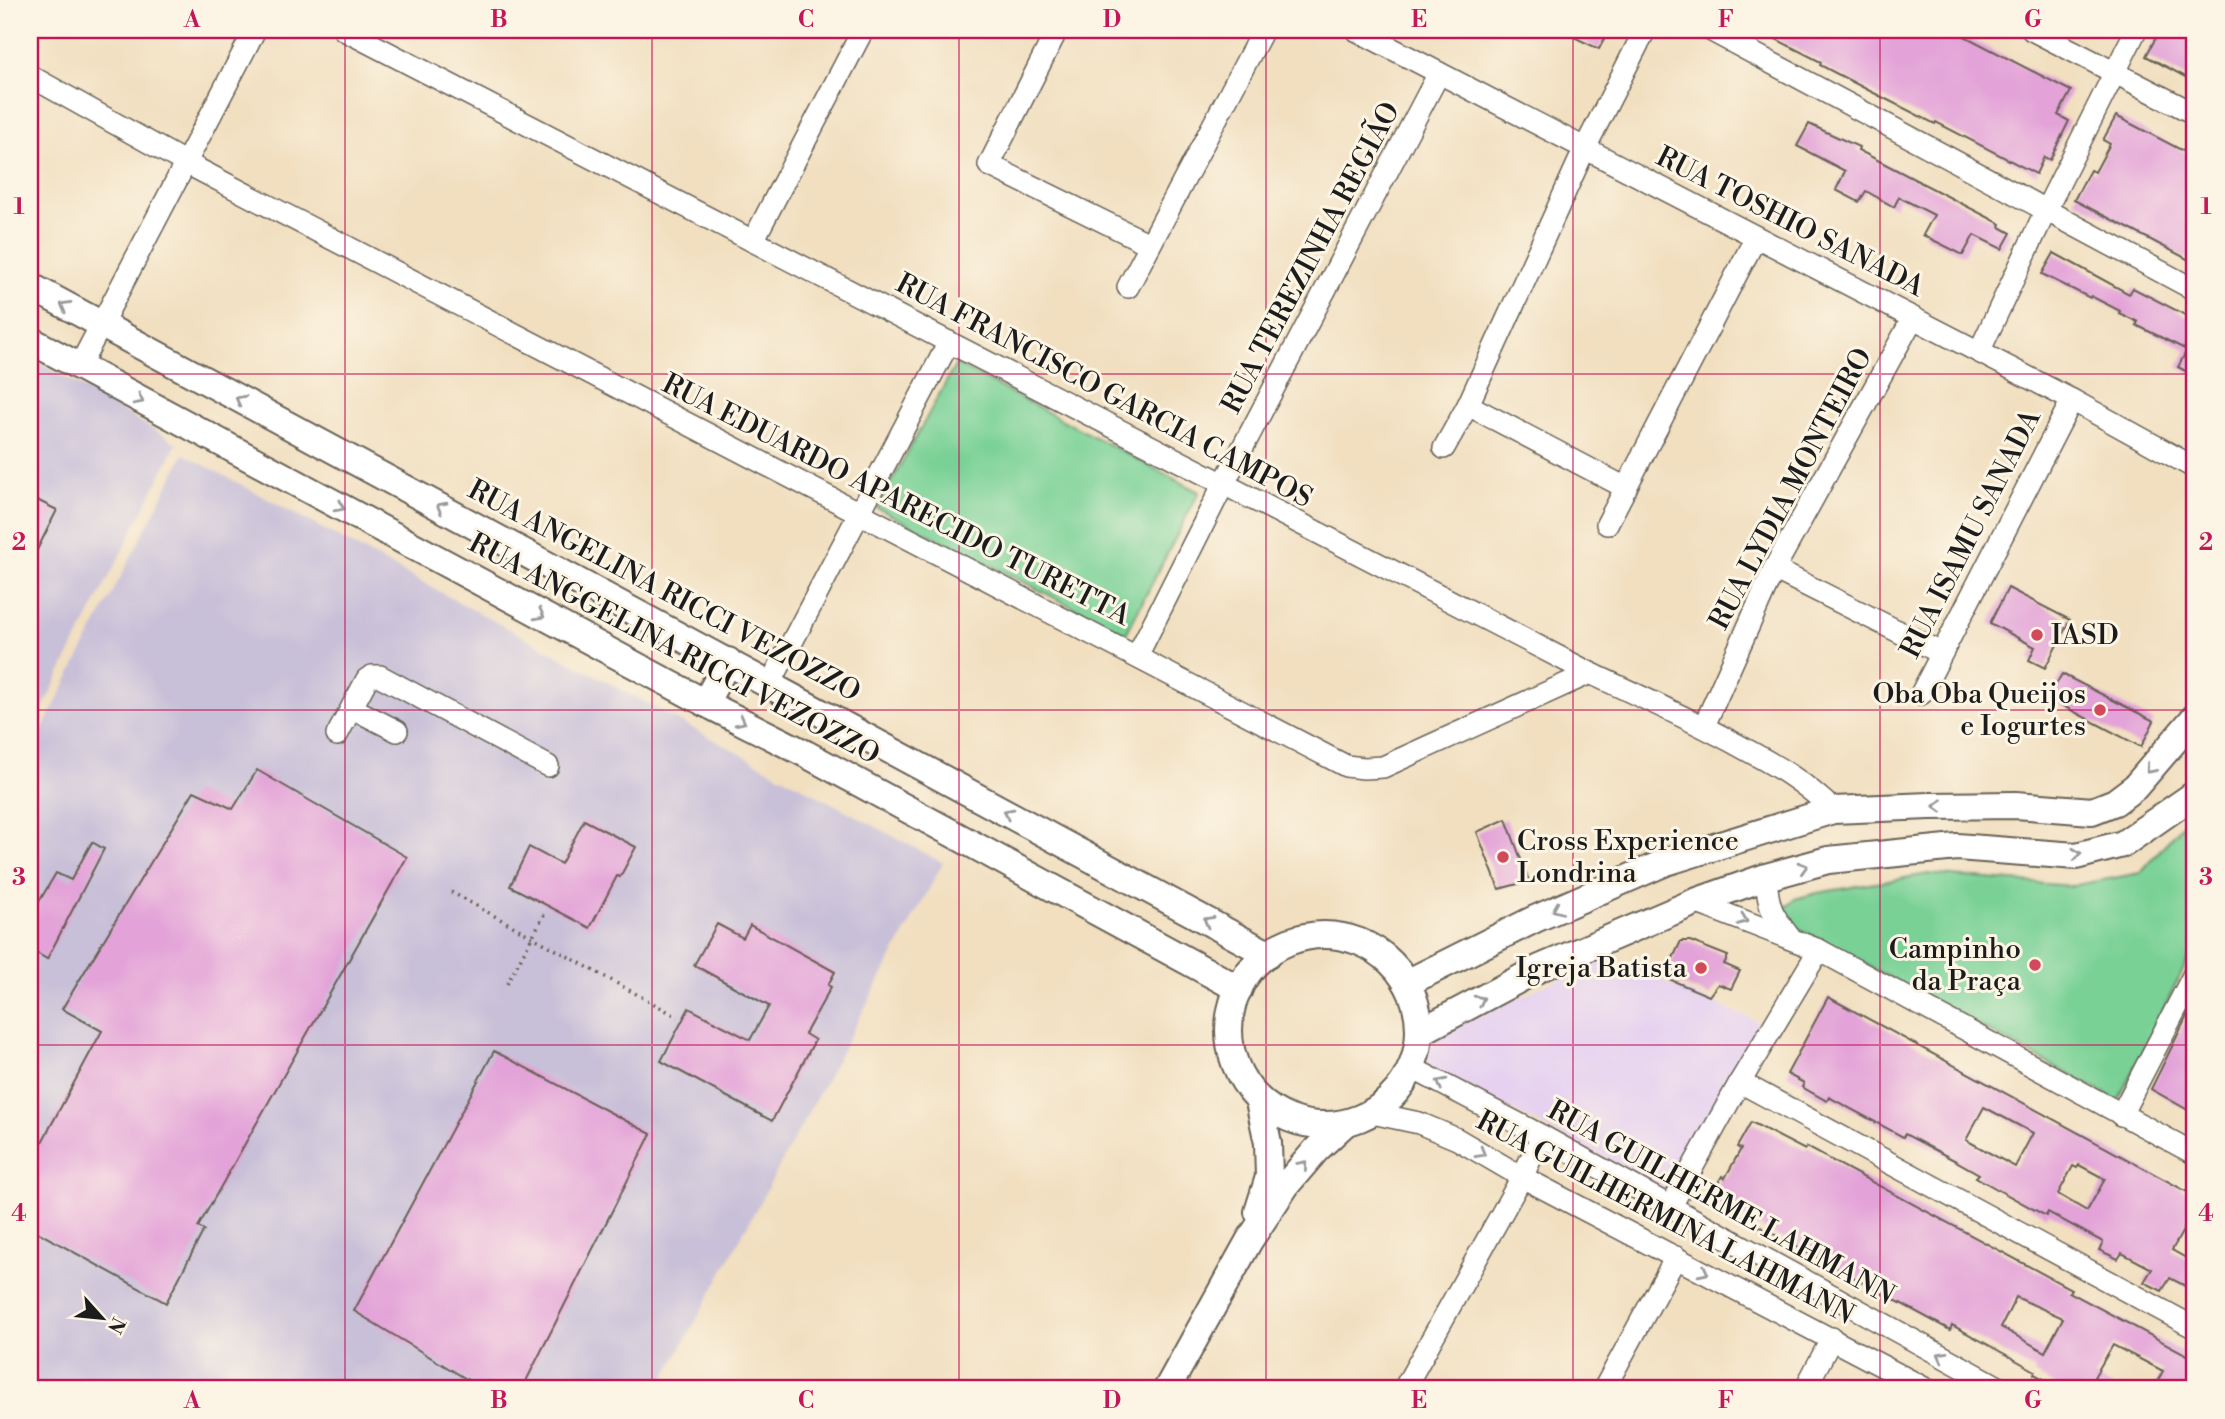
<svg xmlns="http://www.w3.org/2000/svg" width="2225" height="1419" font-family="'Libre Bodoni',serif">
  <style>
    .built { fill: #e6d2f0 }
    .industrial { fill: #c8bfd8 }
    .green { fill: #79d196; stroke: #4a7659; stroke-width: 2 }
    .building { fill: #e3a3d8; fill-rule: evenodd }
    .lines { fill: none; stroke-linecap: round; stroke-linejoin: round }
    .minor-casing { stroke: #676055; stroke-width: 24 }
    .major-casing { stroke: #676055; stroke-width: 30 }
    .path { stroke: #676055; stroke-width: 3.5; stroke-dasharray: 2 5; stroke-linecap: butt }
    .minor { stroke: #fff; stroke-width: 21 }
    .major { stroke: #fff; stroke-width: 26 }
    .oneway { stroke: #999 }
    .grid { fill: none; stroke: #c2185b; stroke-width: 2; stroke-opacity: 0.55 }
    .poi-dot { fill: #d1495b; stroke: #fcf5e5; stroke-width: 2.5 }
    .labels { text-anchor: middle; dominant-baseline: central; stroke-width: 6; stroke-linejoin: round; paint-order: stroke }
    .street-label { font-size: 28px; fill: #1c1c1c; stroke: #fcf5e5 }
    .poi-label { font-size: 28px; fill: #1c1c1c; stroke: #fcf5e5; text-anchor: end }
    .neatline { fill: none; stroke: #c2185b; stroke-width: 2.5 }
    .grid-label { font-size: 23px; text-anchor: middle; font-weight: bold; fill: #c2185b }
  </style>
  <rect width="100%" height="100%" fill="#fcf5e5"/>
  <filter id="ink" filterUnits="userSpaceOnUse"><feTurbulence type="fractalNoise" baseFrequency=".0143" numOctaves="2"/><feDisplacementMap in="SourceGraphic" scale="14" xChannelSelector="R" yChannelSelector="G"/><feConvolveMatrix kernelMatrix="1 2 1 2 8 2 1 2 1" color-interpolation-filters="sRGB"/></filter>
  <filter id="wash" filterUnits="userSpaceOnUse"><feTurbulence type="fractalNoise" baseFrequency=".00686" numOctaves="4" result="noise"/><feDisplacementMap in="SourceGraphic" scale="28" xChannelSelector="R" yChannelSelector="G"/><feGaussianBlur stdDeviation="1.57" result="paint"/><feColorMatrix in="noise" values="0 0 0 0 0 0 0 0 0 0 0 0 0 0 0 0 0 1.4 0 .05"/><feComposite in="paint" operator="in"/></filter>
  <g filter="url(#wash)">
    <rect width="100%" height="100%" fill="#f1dfc0"/>
    <polygon class="built" points="1607,957 1758,1022 1668,1191 1420,1062 1430,1038"/>
    <g class="industrial">
      <polygon points="30,357 177,443 30,733"/>
      <polygon points="184,454 943,863 659,1389 30,1389 30,753"/>
    </g>
    <g class="green">
      <polygon points="956,364 1199,492 1126,634 877,508"/>
      <polygon points="2191,815 2195,817 2195,946 2118,1101 1784,921 1786,907 1795,899 1817,893 1928,874 2071,886 2140,873"/>
    </g>
    <g id="blocks">
      <g class="building">
        <polygon points="1559,30 1609,30 1599,49"/>
        <polygon points="1758,30 1953,30 2071,91 2058,115 2069,121 2050,160 2044,157 2036,174 1936,122 1935,124 1868,90 1820,65 1821,62"/>
        <polygon points="2160,30 2195,30 2195,82 2146,56"/>
        <polygon points="2116,116 2195,157 2195,263 2074,200 2090,170 2095,172 2110,144 2103,140"/>
        <polygon points="1809,124 1859,147 1858,150 2001,224 2000,227 2011,233 2002,249 1974,235 1963,255 1923,235 1934,215 1899,197 1894,207 1866,191 1859,202 1836,190 1845,171 1797,146"/>
        <polygon points="2054,253 2129,294 2133,288 2195,320 2195,376 2178,367 2187,350 2136,325 2138,322 2119,313 2120,311 2091,296 2090,298 2042,274"/>
        <polygon points="37,500 57,510 30,564 30,515"/>
        <polygon points="2008,588 2070,620 2045,668 2029,660 2035,647 1990,623"/>
        <polygon points="2062,674 2154,721 2141,747 2048,698"/>
        <polygon points="257,770 407,857 198,1227 204,1230 166,1303 30,1228 30,1135 42,1142 102,1031 62,1009 194,791 233,809"/>
        <polygon points="1506,819 1529,881 1499,889 1477,832"/>
        <polygon points="584,820 636,847 620,877 617,876 590,928 510,886 529,847 561,864"/>
        <polygon points="92,842 104,849 47,959 30,949 30,917 56,873 71,880"/>
        <polygon points="717,924 743,938 750,925 835,972 828,985 831,987 805,1034 815,1040 772,1121 661,1061 689,1008 750,1040 769,1006 694,965"/>
        <polygon points="1681,941 1690,941 1728,956 1724,964 1740,971 1731,989 1718,984 1709,996 1664,977"/>
        <path d="M 1828,997 L 2195,1196 L 2195,1224 L 2189,1220 L 2172,1250 L 2195,1263 L 2195,1291 L 2170,1278 L 2162,1291 L 2144,1282 L 2152,1269 L 2122,1253 L 2118,1259 L 2099,1250 L 2103,1242 L 2048,1212 L 2046,1216 L 2002,1192 L 1976,1177 L 1979,1174 L 1954,1160 L 1905,1134 L 1903,1137 L 1829,1097 L 1827,1101 L 1802,1087 L 1804,1083 L 1787,1074 ZM 1984,1107 L 2033,1133 L 2015,1167 L 1966,1140 ZM 2079,1165 L 2105,1179 L 2087,1211 L 2058,1194 L 2073,1166 L 2077,1168 Z"/>
        <polygon points="2188,1014 2195,1018 2195,1114 2151,1089"/>
        <polygon points="494,1051 651,1134 522,1389 483,1389 354,1311"/>
        <path d="M 1751,1122 L 1805,1150 L 1807,1147 L 2071,1289 L 2069,1292 L 2195,1359 L 2195,1389 L 2153,1389 L 2163,1371 L 2113,1345 L 2094,1377 L 2116,1389 L 2062,1389 L 2034,1374 L 2035,1371 L 1985,1343 L 1952,1325 L 1950,1330 L 1709,1199 L 1722,1176 L 1725,1178 L 1741,1149 L 1737,1147 ZM 2016,1297 L 2063,1318 L 2045,1352 L 2001,1327 Z"/>
      </g>
    </g>
  </g>
  <g filter="url(#ink)">
    <use href="#blocks" fill-opacity="0" stroke="#676055" stroke-width="2"/>
    <g class="lines">
      <defs>
        <g id="minor">
          <path d="M 344,30 L 1590,673 C 1642,697 1695,721 1745,749 C 1780,768 1803,781 1833,810"/>
          <polyline points="1057,30 989,165 1149,244"/>
          <polyline points="1356,30 2072,400 2195,468"/>
          <polyline points="1710,30 2195,290"/>
          <polyline points="2032,30 2195,114"/>
          <polyline points="30,76 186,163 1346,766 1364,768 1383,767 1590,673"/>
          <polyline points="753,241 863,30"/>
          <polyline points="1128,287 1263,30"/>
          <polyline points="1979,352 2046,210 2136,30"/>
          <polyline points="79,367 255,30"/>
          <polyline points="1468,405 1626,488"/>
          <polyline points="1444,448 1468,405 1585,148 1645,30"/>
          <polyline points="1607,524 1756,237"/>
          <polyline points="1774,569 1941,653"/>
          <polyline points="1137,656 1223,485 1439,73"/>
          <polyline points="770,684 949,342"/>
          <polyline points="1921,694 2072,400"/>
          <polyline points="352,708 397,731"/>
          <polyline points="1704,726 1774,569 1913,318"/>
          <polyline points="337,735 367,679 372,676 380,676 548,766"/>
          <path d="M 1766,877 C 1768,909 1772,914 1791,939"/>
          <polyline points="1695,902 1819,950 2195,1154"/>
          <polyline points="1412,1068 1542,1136 2002,1389"/>
          <polyline points="1740,1082 2195,1328"/>
          <polyline points="1372,1113 1419,1123 1457,1139 1522,1177 1926,1389"/>
          <polyline points="2121,1115 2195,972"/>
          <polyline points="1671,1206 1740,1082 1819,950"/>
          <polyline points="1404,1389 1522,1177 1542,1136"/>
          <polyline points="1604,1389 1676,1257"/>
          <polyline points="1805,1389 1832,1338"/>
        </g>
        <g id="major">
          <polyline points="30,286 1268,954"/>
          <polyline points="30,340 713,707 806,754 1239,989"/>
          <polyline points="705,703 728,661"/>
          <circle cx="1324" cy="1030" r="95"/>
          <polyline points="1407,983 1535,919 1666,862 1833,810 1929,806 2016,805 2092,811 2115,802 2135,787 2195,717"/>
          <polyline points="1420,1032 1540,968 1695,902 1766,877 1828,860 1957,847 2076,856 2123,844 2195,794"/>
          <polyline points="1258,1212 1269,1177 1268,1143 1259,1101"/>
          <polyline points="1167,1389 1249,1241 1287,1184 1316,1150 1344,1124"/>
        </g>
      </defs>
      <use href="#minor" class="minor-casing"/>
      <use href="#major" class="major-casing"/>
      <g class="path">
        <polyline points="451,892 678,1017"/>
        <polyline points="507,984 545,913"/>
      </g>
      <use href="#minor" class="minor"/>
      <use href="#major" class="major"/>
    </g>
    <defs><path id="oneway-chevron" d="M-2-3.5L2.5 0L-2 3.5" fill="none" stroke-width="1.6" stroke-linecap="round" stroke-linejoin="round" transform="scale(1.75)"/></defs>
    <g class="oneway">
      <use href="#oneway-chevron" transform="translate(65 306) rotate(-151)"/>
      <use href="#oneway-chevron" transform="translate(139 400) rotate(28)"/>
      <use href="#oneway-chevron" transform="translate(240 400) rotate(-152)"/>
      <use href="#oneway-chevron" transform="translate(340 507) rotate(28)"/>
      <use href="#oneway-chevron" transform="translate(441 507) rotate(-152)"/>
      <use href="#oneway-chevron" transform="translate(540 615) rotate(28)"/>
      <use href="#oneway-chevron" transform="translate(741 721) rotate(27)"/>
      <use href="#oneway-chevron" transform="translate(2150 769) rotate(131)"/>
      <use href="#oneway-chevron" transform="translate(1938 806) rotate(179)"/>
      <use href="#oneway-chevron" transform="translate(1008 813) rotate(-152)"/>
      <use href="#oneway-chevron" transform="translate(2077 854) rotate(-6)"/>
      <use href="#oneway-chevron" transform="translate(1803 867) rotate(-16)"/>
      <use href="#oneway-chevron" transform="translate(1557 909) rotate(157)"/>
      <use href="#oneway-chevron" transform="translate(1743 920) rotate(21)"/>
      <use href="#oneway-chevron" transform="translate(1208 921) rotate(-151)"/>
      <use href="#oneway-chevron" transform="translate(1480 1000) rotate(-28)"/>
      <use href="#oneway-chevron" transform="translate(1441 1083) rotate(-153)"/>
      <use href="#oneway-chevron" transform="translate(1481 1153) rotate(30)"/>
      <use href="#oneway-chevron" transform="translate(1303 1165) rotate(-49)"/>
      <use href="#oneway-chevron" transform="translate(1704 1272) rotate(27)"/>
      <use href="#oneway-chevron" transform="translate(1942 1356) rotate(-151)"/>
    </g>
  </g>
  <path class="grid" d="M 345,30 L 345,1389M 652,30 L 652,1389M 959,30 L 959,1389M 1266,30 L 1266,1389M 1573,30 L 1573,1389M 1880,30 L 1880,1389M 30,374 L 2195,374M 30,710 L 2195,710M 30,1045 L 2195,1045"/>
  <g class="poi-dot">
    <circle cx="2037" cy="635" r="7"/>
    <circle cx="2100" cy="710" r="7"/>
    <circle cx="1503" cy="857" r="7"/>
    <circle cx="2035" cy="965" r="7"/>
    <circle cx="1701" cy="968" r="7"/>
  </g>
  <g class="labels">
    <g class="street-label">
      <text transform="translate(1790 222) rotate(27)">RUA TOSHIO SANADA</text>
      <text transform="translate(1311 258) rotate(-62)">RUA TEREZINHA REGIÃO</text>
      <text transform="translate(1104 391) rotate(28)">RUA FRANCISCO GARCIA CAMPOS</text>
      <text transform="translate(1791 489) rotate(-62)">RUA LYDIA MONTEIRO</text>
      <text transform="translate(896 500) rotate(27)">RUA EDUARDO APARECIDO TURETTA</text>
      <text transform="translate(1971 534) rotate(-63)">RUA ISAMU SANADA</text>
      <text transform="translate(664 591) rotate(28)">RUA ANGELINA RICCI VEZOZZO</text>
      <text transform="translate(674 649) rotate(28)">RUA ANGGELINA RICCI VEZOZZO</text>
      <text transform="translate(1721 1203) rotate(29)">RUA GUILHERME LAHMANN</text>
      <text transform="translate(1665 1218) rotate(28)">RUA GUILHERMINA LAHMANN</text>
    </g>
    <g class="poi-label">
      <text x="2051" y="635" text-anchor="start">IASD</text>
      <text x="2086" y="694">Oba Oba Queijos<tspan x="2086" dy="32">e Iogurtes</tspan></text>
      <text x="1517" y="841" text-anchor="start">Cross Experience<tspan x="1517" dy="32">Londrina</tspan></text>
      <text x="2021" y="949">Campinho<tspan x="2021" dy="32">da Praça</tspan></text>
      <text x="1687" y="968">Igreja Batista</text>
    </g>
  </g>
  <rect width="2225" height="1419" fill="none" stroke="#fcf5e5" stroke-width="77"/>
  <g transform="translate(102 1318) rotate(117)" stroke="#fcf5e5" stroke-width="5" paint-order="stroke">
  <path d="M0-5L12 26L0 18L-12 26Z" fill="#1c1c1c"/>
  <text y="-10" font-size="19" font-weight="bold" text-anchor="middle" fill="#1c1c1c">N</text>
  </g>
  <rect x="38" y="38" width="2148" height="1342" class="neatline"/>
  <g class="grid-label">
    <text x="192" y="27">A</text>
    <text x="499" y="27">B</text>
    <text x="806" y="27">C</text>
    <text x="1112" y="27">D</text>
    <text x="1419" y="27">E</text>
    <text x="1726" y="27">F</text>
    <text x="2033" y="27">G</text>
    <text x="19" y="214">1</text>
    <text x="2206" y="214">1</text>
    <text x="19" y="550">2</text>
    <text x="2206" y="550">2</text>
    <text x="19" y="885">3</text>
    <text x="2206" y="885">3</text>
    <text x="19" y="1221">4</text>
    <text x="2206" y="1221">4</text>
    <text x="192" y="1408">A</text>
    <text x="499" y="1408">B</text>
    <text x="806" y="1408">C</text>
    <text x="1112" y="1408">D</text>
    <text x="1419" y="1408">E</text>
    <text x="1726" y="1408">F</text>
    <text x="2033" y="1408">G</text>
  </g>
</svg>
